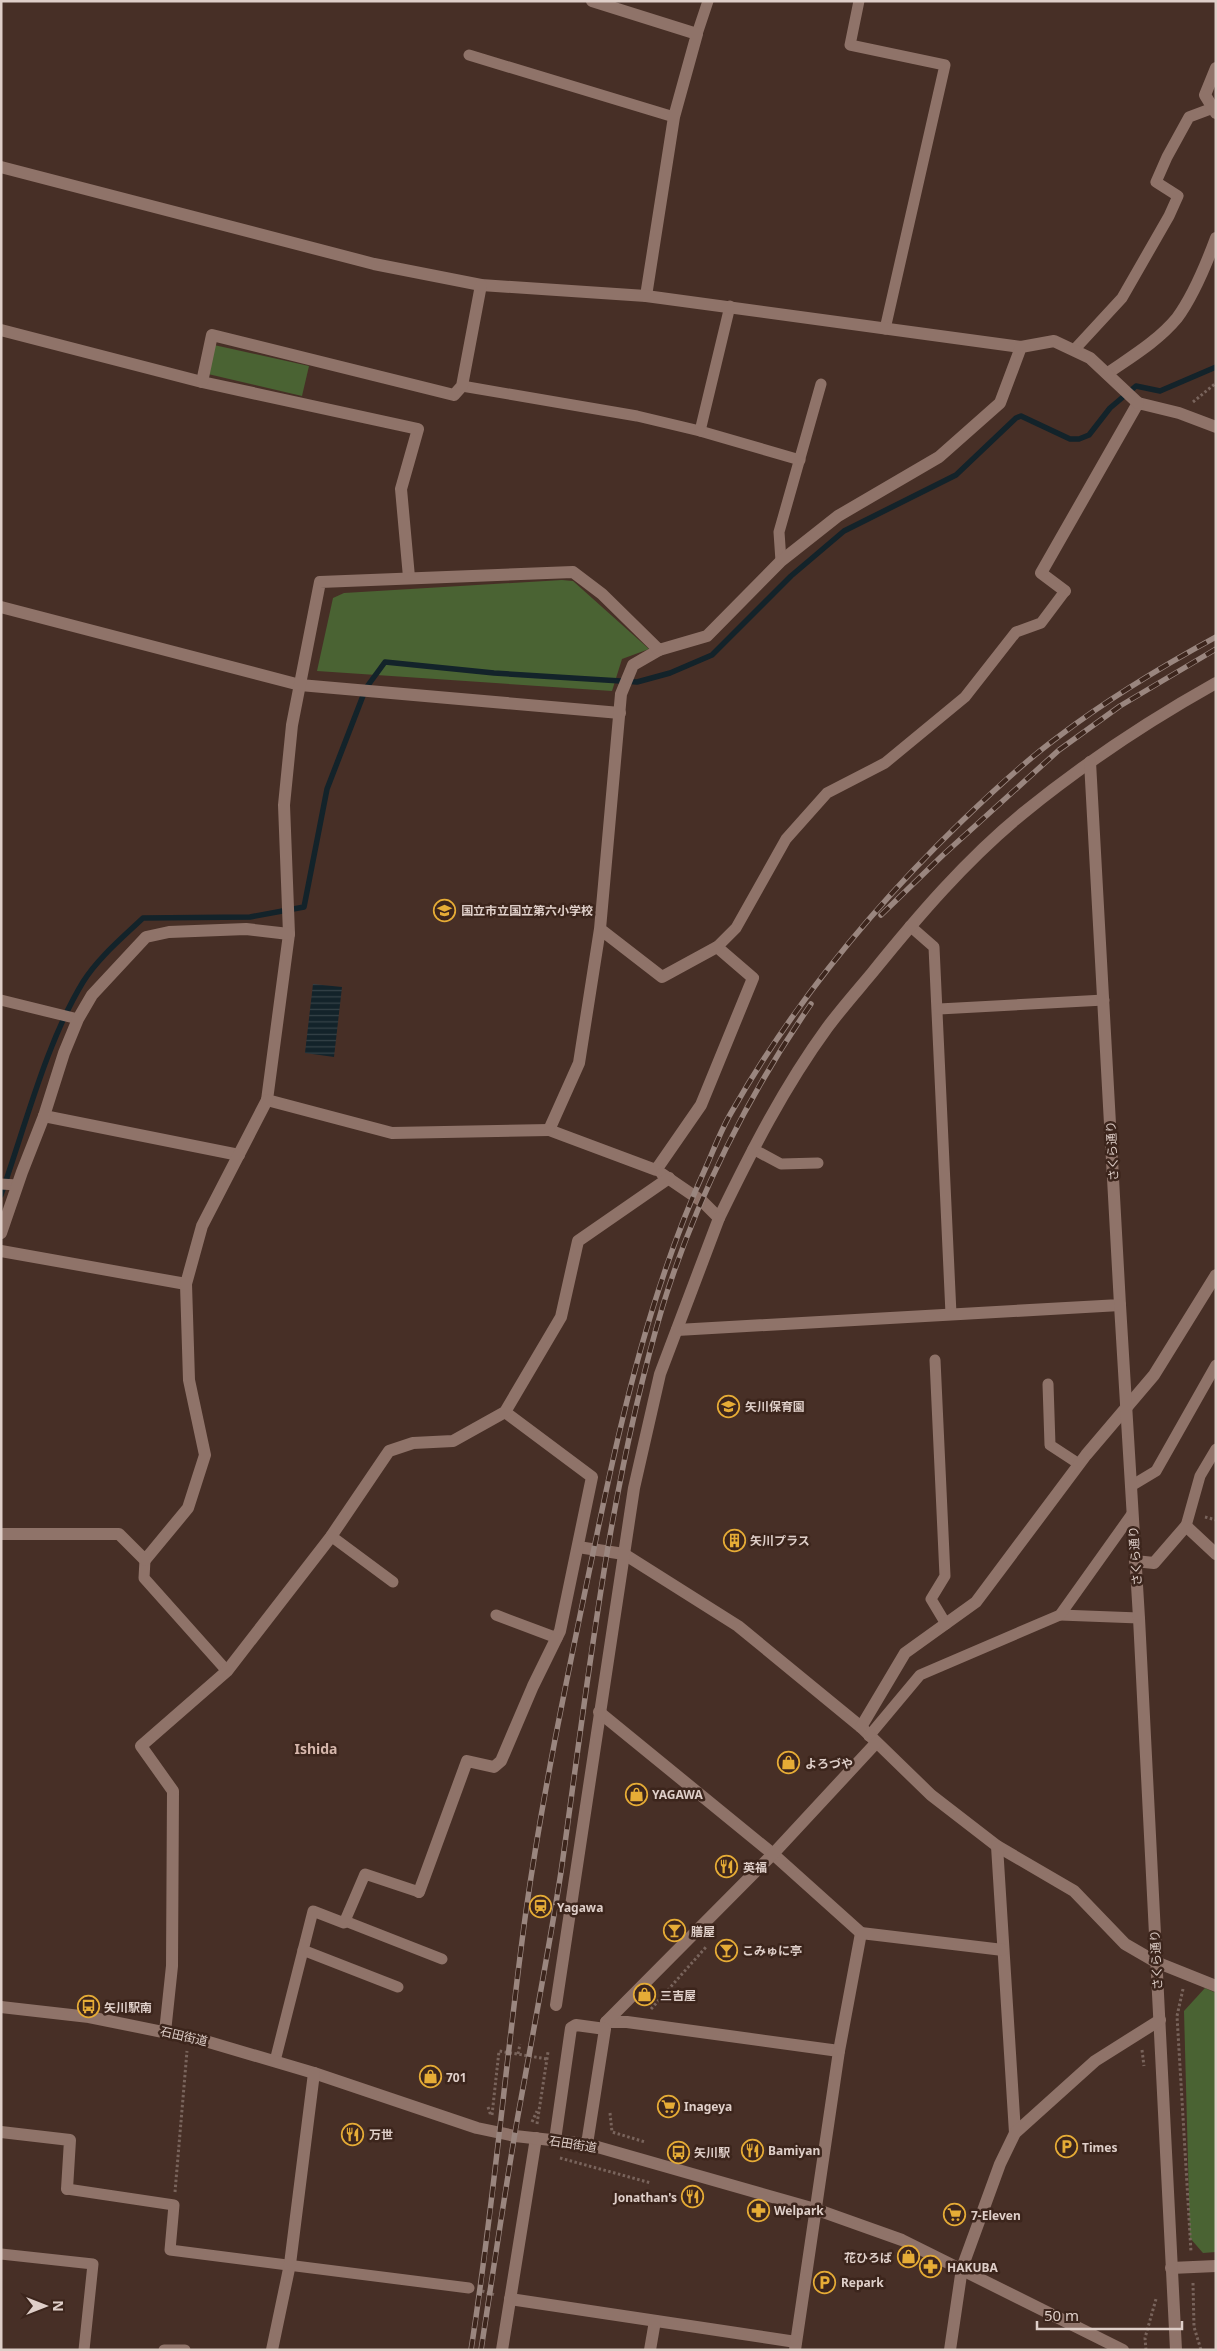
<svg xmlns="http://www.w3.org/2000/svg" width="1217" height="2351" font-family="'Noto Sans','Noto Sans JP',sans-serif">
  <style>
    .green { fill: #4a6333 }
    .water { fill: url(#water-rules) }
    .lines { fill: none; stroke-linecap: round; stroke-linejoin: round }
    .stream { stroke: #13232a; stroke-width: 5.5 }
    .path { stroke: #79645c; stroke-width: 3; stroke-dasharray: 2.5 2.5; stroke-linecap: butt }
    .lane { stroke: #8f7369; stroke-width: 11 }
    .street { stroke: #8f7369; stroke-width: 12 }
    .secondary { stroke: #8f7369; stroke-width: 12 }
    .rail-casing { stroke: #9a867f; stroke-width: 5.5 }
    .rail { stroke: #3c251c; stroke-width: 4; stroke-dasharray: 11; stroke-linecap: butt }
    .labels { text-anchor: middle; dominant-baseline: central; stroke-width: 5; stroke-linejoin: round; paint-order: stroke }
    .poi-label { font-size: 12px; font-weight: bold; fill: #dfcfc9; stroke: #3c251c; text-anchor: start }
    .street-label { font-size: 12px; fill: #dfcfc9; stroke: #3c251c }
    .neighbourhood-label { font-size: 14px; font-weight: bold; fill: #d5b6ab; stroke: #3c251c }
  </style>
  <defs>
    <pattern id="water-rules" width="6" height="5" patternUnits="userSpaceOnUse" patternTransform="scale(1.25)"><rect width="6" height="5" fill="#13232a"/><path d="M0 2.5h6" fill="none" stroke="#354248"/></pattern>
  </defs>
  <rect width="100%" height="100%" fill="#472f26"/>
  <g class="green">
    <polygon points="214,345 309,366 302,396 208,374"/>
    <polygon points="562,580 573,581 649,649 622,659 612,691 317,671 333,598 344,593"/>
    <polygon points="1205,1988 1216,1993 1216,2252 1203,2253 1190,2238 1184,2011"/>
  </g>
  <polygon class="water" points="313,984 342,987 334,1057 305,1053"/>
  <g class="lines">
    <path class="stream" d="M 1,1195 C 25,1127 46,1043 83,982 C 98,958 122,938 143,918 L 250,917 L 304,907 L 327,789 L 366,688 L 385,662 L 494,673 L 637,682 L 670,673 L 712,655 L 791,576 L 844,531 L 956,475 L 1016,418 L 1021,416 L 1070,439 L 1079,439 L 1089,435 L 1110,408 L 1136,386 L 1160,391 L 1216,367"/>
    <g class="path">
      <polyline points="1193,402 1216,383"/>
      <polyline points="1205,1517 1216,1520"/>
      <polyline points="1183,1989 1177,2016 1191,2252"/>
      <polyline points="651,2009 706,1947"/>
      <polyline points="1142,2050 1144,2066"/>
      <polyline points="518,2054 520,2044"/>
      <polyline points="488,2107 491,2116"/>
      <polyline points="610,2113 612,2132 645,2142"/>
      <polyline points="492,2115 499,2051 547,2059"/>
      <polyline points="532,2122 537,2111"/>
      <polyline points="537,2124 548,2052"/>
      <polyline points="560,2158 651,2183"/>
      <polyline points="175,2192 187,2051"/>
      <polyline points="1193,2283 1194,2327 1201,2350"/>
      <polyline points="482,2291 495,2295"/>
      <polyline points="1146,2350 1145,2338 1156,2299"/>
    </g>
    <g class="lane">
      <polyline points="859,1 850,45 945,65 885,329"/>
      <polyline points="697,34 708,1"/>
      <polyline points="469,55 674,117"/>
      <polyline points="1074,350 1122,298 1169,216 1178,196 1156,182 1167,157 1189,117 1213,108"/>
      <polyline points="462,386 637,416 700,431 800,460"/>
      <polyline points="700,431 730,306"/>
      <polyline points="781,561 779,532 821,384"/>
      <polyline points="910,926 934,947 951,1314"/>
      <polyline points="717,947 736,928 786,839 827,793 885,763 965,697 1016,632 1041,623 1065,591"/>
      <polyline points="1,1000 78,1019"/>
      <polyline points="939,1009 1104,1000"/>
      <polyline points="753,1149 781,1164 818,1163"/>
      <polyline points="1,1184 17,1185"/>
      <polyline points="935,1360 945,1576 931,1599 946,1624"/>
      <polyline points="1048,1384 1050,1445 1079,1464"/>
      <polyline points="1131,1486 1156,1471 1216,1365"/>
      <polyline points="1186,1526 1200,1476 1216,1449"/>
      <polyline points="331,1536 393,1582"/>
      <polyline points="145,1560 144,1578 227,1671"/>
      <polyline points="496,1615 557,1638"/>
      <polyline points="1060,1615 1139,1618"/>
      <polyline points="869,1736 920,1675 1060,1615 1132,1514"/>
      <polyline points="345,1921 442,1959"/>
      <polyline points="303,1950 398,1987"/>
      <polyline points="275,2061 313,1911 344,1923 365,1874 419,1892"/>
      <polyline points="67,2189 174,2205 170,2250 469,2288"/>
      <polyline points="1,2254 93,2264 84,2350"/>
      <polyline points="164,2350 185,2350"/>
    </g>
    <g class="street">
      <polyline points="592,1 697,34 674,117 646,296"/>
      <polyline points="1216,68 1205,95 1216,113"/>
      <polyline points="1,167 374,264 481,285 646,296 1021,347"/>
      <polyline points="1,330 202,382 418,429 401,489 409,577"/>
      <path d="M 1108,373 C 1131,357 1158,341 1177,318 C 1194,295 1206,265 1216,238"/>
      <polyline points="202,382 212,335 454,395 462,386 481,285"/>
      <polyline points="1065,591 1041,573 1138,403 1179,413 1216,427"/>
      <polyline points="1,607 300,685 620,713"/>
      <polyline points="600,929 662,977 717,947 753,978 701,1105 656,1170 549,1130 579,1063 600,929 621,694 633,665 659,650"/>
      <polyline points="44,1116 239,1155"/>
      <polyline points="549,1130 392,1133 267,1100 289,934 284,805 292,725 320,582 573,572 602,594 659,650 707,636 781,561 838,516 939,457 1000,403 1021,347 1054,341 1090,358 1138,403"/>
      <path d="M 662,1174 L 703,1202 L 719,1218 C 751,1152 784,1087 827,1028 C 841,1009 857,991 872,973 C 918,916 966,860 1022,814 C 1082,765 1148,721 1216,683"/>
      <polyline points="1,1233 22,1172 44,1116 64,1053 78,1019 92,995 146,937 169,932 246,929 289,934"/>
      <polyline points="1,1251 186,1284"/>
      <polyline points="677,1330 1120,1305 1090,762"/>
      <polyline points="1,1534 119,1534 145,1560 188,1508 205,1455 189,1380 186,1284 202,1226 267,1100"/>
      <polyline points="578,1547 624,1554 738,1626 861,1727 931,1795 997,1846 1074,1891 1125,1944 1156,1962 1216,1986"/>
      <polyline points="1135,1561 1154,1563 1186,1526 1216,1554"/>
      <polyline points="599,1712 773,1854 861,1933"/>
      <polyline points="861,1727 905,1653 976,1602 1086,1455 1154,1375 1216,1275"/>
      <polyline points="997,1846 1015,2133"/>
      <polyline points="419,1892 467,1761 494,1767 501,1761 533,1686 560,1631 592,1477 505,1412"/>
      <polyline points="556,2005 634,1488 660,1374 719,1218"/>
      <polyline points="606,2022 627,2022 839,2051 861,1933 1003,1950"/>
      <polyline points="605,2027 606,2022 617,2011 773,1854 876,1743"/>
      <polyline points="165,2032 172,1966 173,1791 141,1746 227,1671 330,1538 389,1451 413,1443 453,1441 505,1412 561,1317 578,1241 669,1178"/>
      <polyline points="1,2132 70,2140 67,2189"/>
      <polyline points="555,2140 571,2028 576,2025 605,2029 587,2144"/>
      <polyline points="1171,2268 1216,2266"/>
      <polyline points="510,2299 796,2342"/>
      <polyline points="502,2350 536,2138"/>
      <polyline points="650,2350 655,2321"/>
      <polyline points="795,2350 839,2051"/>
    </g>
    <g class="secondary">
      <polyline points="1120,1305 1139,1618 1176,2350"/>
      <polyline points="1,2007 89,2017 202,2040 314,2073 477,2128 515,2136 587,2144 815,2209 902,2240 1123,2350"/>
      <polyline points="272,2350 290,2264 314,2073"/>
      <polyline points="950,2350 962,2268 1000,2164 1015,2133 1095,2061 1160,2020"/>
    </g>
    <defs>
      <g id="rail">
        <polyline points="881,915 943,855 1059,750 1120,706 1216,649"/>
        <path d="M 471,2350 C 494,2204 506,2057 526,1911 C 544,1784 571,1659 597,1534 C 623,1408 653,1283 706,1167 C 714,1149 721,1130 731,1113 C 793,1004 872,908 962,821 C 992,792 1024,762 1058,737 C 1108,699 1161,667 1216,637"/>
        <path d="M 481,2350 C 493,2273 504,2197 517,2121 C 532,2038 548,1955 561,1872 C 588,1682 608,1489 663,1305 C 696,1199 748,1095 811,1004"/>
      </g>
    </defs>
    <use href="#rail" class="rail-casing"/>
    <use href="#rail" class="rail"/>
  </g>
  <defs>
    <symbol id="school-ring" viewBox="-11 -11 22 22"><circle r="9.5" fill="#3c251c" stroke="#e6ac36" stroke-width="1.5"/><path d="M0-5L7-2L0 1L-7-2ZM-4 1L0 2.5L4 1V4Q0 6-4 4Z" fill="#e6ac36"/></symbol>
    <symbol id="building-ring" viewBox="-11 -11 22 22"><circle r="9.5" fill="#3c251c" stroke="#e6ac36" stroke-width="1.5"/><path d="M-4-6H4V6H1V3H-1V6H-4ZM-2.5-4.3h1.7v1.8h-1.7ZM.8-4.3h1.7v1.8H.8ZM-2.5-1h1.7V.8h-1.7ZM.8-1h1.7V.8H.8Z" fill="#e6ac36"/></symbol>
    <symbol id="shop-ring" viewBox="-11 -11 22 22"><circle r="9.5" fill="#3c251c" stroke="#e6ac36" stroke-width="1.5"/><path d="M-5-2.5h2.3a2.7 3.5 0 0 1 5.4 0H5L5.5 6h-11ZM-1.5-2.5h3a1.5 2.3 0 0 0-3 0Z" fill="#e6ac36"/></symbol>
    <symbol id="restaurant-ring" viewBox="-11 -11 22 22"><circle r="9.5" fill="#3c251c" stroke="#e6ac36" stroke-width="1.5"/><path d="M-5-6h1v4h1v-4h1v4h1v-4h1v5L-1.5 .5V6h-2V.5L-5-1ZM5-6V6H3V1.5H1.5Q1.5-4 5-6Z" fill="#e6ac36"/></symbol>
    <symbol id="station-ring" viewBox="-11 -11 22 22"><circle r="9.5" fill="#3c251c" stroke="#e6ac36" stroke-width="1.5"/><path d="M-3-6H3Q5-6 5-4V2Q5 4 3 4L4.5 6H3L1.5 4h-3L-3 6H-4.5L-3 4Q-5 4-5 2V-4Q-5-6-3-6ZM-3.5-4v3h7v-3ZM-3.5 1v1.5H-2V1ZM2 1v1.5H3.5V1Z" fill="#e6ac36"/></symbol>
    <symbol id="bar-ring" viewBox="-11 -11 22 22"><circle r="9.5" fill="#3c251c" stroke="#e6ac36" stroke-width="1.5"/><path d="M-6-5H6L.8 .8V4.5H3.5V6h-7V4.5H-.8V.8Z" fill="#e6ac36"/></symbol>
    <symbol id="bus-ring" viewBox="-11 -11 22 22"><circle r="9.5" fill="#3c251c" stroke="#e6ac36" stroke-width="1.5"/><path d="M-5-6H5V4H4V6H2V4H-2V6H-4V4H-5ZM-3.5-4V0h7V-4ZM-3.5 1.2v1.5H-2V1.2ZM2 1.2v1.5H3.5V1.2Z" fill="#e6ac36"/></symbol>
    <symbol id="supermarket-ring" viewBox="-11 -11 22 22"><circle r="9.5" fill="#3c251c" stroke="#e6ac36" stroke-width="1.5"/><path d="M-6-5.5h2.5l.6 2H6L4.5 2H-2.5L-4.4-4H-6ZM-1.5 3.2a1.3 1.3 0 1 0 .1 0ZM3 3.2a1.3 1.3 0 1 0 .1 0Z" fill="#e6ac36"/></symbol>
    <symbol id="parking-ring" viewBox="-11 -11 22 22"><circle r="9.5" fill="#3c251c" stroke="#e6ac36" stroke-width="1.5"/><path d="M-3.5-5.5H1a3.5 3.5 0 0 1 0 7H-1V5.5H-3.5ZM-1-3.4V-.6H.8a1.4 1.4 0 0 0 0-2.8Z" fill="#e6ac36"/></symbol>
    <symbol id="pharmacy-ring" viewBox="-11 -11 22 22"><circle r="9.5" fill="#3c251c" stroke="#e6ac36" stroke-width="1.5"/><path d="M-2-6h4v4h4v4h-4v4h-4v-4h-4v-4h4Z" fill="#e6ac36"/></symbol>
  </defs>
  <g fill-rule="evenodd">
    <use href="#school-ring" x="432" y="898" width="25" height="25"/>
    <use href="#school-ring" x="716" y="1394" width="25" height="25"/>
    <use href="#building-ring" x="722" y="1528" width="25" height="25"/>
    <use href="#shop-ring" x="776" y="1750" width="25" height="25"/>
    <use href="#shop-ring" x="624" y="1782" width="25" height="25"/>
    <use href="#restaurant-ring" x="714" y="1854" width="25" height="25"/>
    <use href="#station-ring" x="528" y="1894" width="25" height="25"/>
    <use href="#bar-ring" x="662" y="1918" width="25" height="25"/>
    <use href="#bar-ring" x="714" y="1938" width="25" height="25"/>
    <use href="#shop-ring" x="632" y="1982" width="25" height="25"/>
    <use href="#bus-ring" x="76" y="1994" width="25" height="25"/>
    <use href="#shop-ring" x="418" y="2064" width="25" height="25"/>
    <use href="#supermarket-ring" x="656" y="2094" width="25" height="25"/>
    <use href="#restaurant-ring" x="340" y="2122" width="25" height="25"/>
    <use href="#parking-ring" x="1054" y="2134" width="25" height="25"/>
    <use href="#restaurant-ring" x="740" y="2138" width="25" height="25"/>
    <use href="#bus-ring" x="666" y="2140" width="25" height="25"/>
    <use href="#restaurant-ring" x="680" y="2184" width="25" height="25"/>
    <use href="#pharmacy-ring" x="746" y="2198" width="25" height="25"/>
    <use href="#supermarket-ring" x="942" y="2202" width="25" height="25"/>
    <use href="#shop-ring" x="896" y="2244" width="25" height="25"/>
    <use href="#pharmacy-ring" x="918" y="2254" width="25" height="25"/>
    <use href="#parking-ring" x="812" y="2270" width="25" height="25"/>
  </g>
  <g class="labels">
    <g class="poi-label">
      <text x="461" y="910">国立市立国立第六小学校</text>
      <text x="745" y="1406">矢川保育園</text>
      <text x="750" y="1540">矢川プラス</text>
      <text x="805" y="1763">よろづや</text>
      <text x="652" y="1794">YAGAWA</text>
      <text x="743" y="1867">英福</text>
      <text x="557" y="1907">Yagawa</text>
      <text x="691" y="1931">膳屋</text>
      <text x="742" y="1950">こみゅに亭</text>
      <text x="660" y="1995">三吉屋</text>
      <text x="104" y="2007">矢川駅南</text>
      <text x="446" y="2077">701</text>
      <text x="684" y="2106">Inageya</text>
      <text x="369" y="2134">万世</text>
      <text x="1082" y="2147">Times</text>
      <text x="768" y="2150">Bamiyan</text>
      <text x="694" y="2152">矢川駅</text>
      <text x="677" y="2197" text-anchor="end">Jonathan's</text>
      <text x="774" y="2210">Welpark</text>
      <text x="971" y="2215">7-Eleven</text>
      <text x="892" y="2257" text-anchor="end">花ひろば</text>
      <text x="947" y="2267">HAKUBA</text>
      <text x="841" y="2282">Repark</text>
    </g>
    <g class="street-label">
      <text transform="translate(1112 1151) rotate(-93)">さくら通り</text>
      <text transform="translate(1135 1556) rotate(-94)">さくら通り</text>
      <text transform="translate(1156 1960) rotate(-93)">さくら通り</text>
      <text transform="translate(184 2036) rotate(13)">石田街道</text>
      <text transform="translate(573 2144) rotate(9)">石田街道</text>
    </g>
    <g class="neighbourhood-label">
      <text x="316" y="1748">Ishida</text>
    </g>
  </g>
  <rect width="1217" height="2351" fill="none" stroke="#dfcfc9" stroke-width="5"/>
  <g transform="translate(45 2306) rotate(90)" stroke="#3c251c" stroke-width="4" paint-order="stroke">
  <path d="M0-4L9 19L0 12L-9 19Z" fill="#dfcfc9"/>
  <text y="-8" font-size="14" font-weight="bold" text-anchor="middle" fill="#dfcfc9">N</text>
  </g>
  <path d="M1037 2321v8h145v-8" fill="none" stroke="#dfcfc9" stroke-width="2.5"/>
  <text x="1044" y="2321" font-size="15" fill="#dfcfc9" stroke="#3c251c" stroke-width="4" paint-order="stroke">50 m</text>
</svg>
